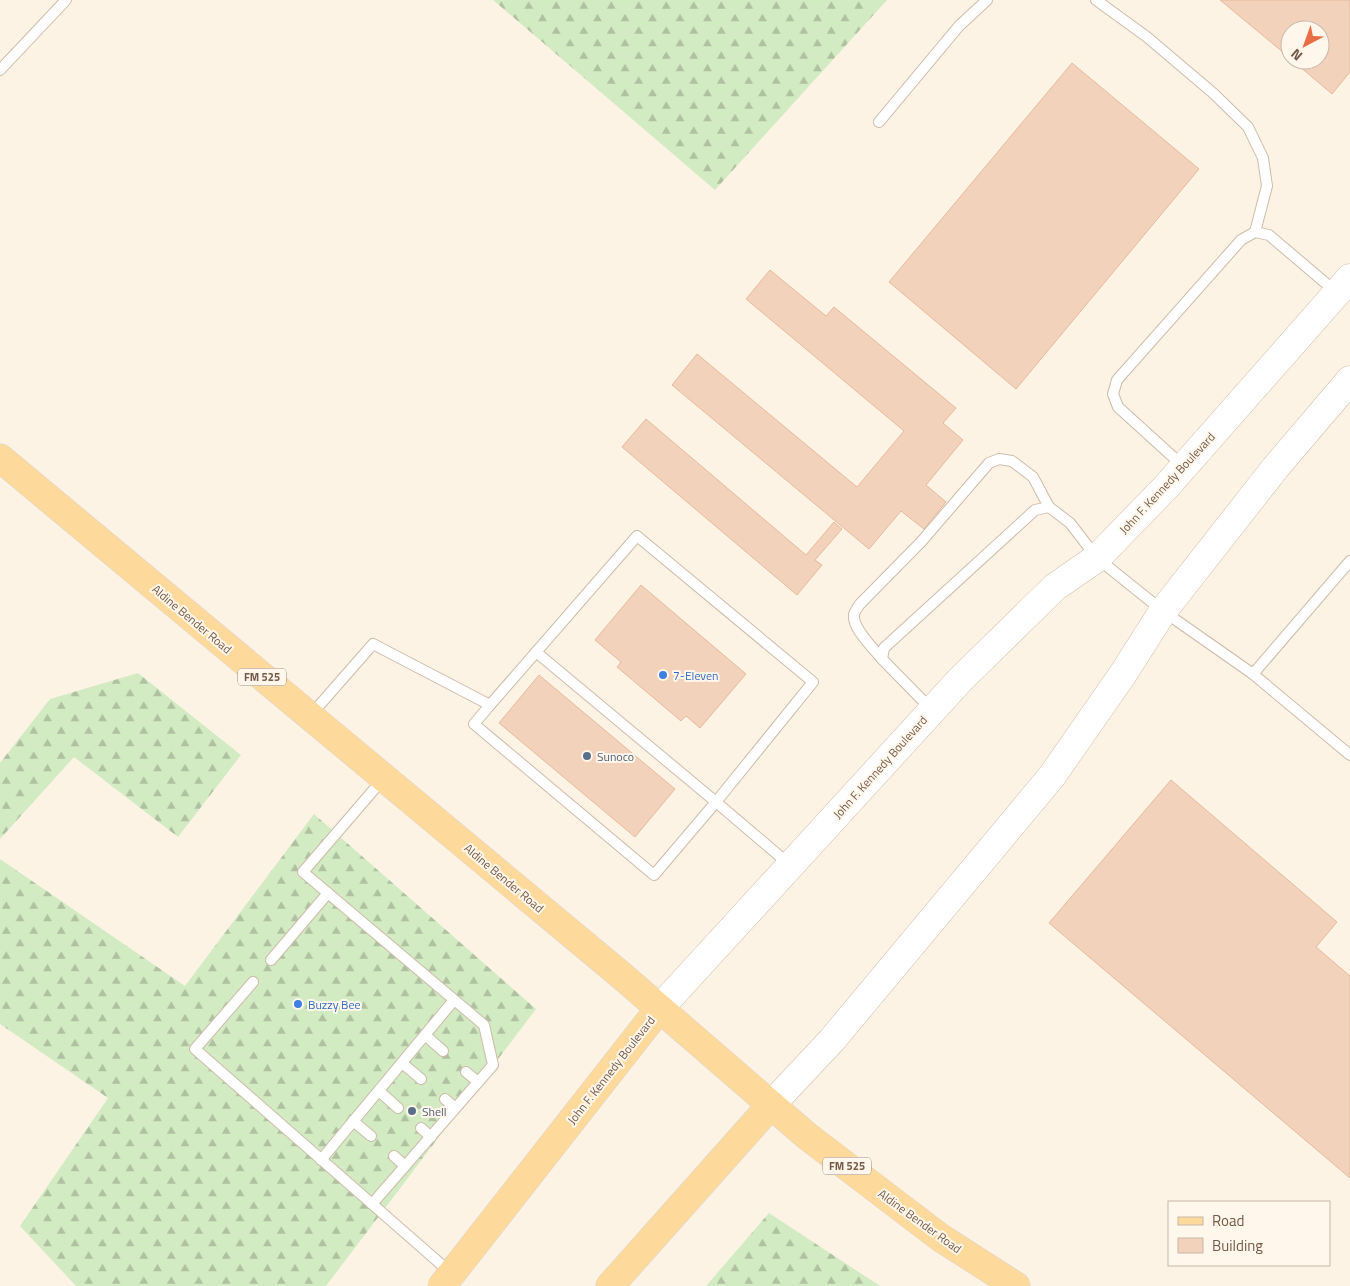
<svg xmlns="http://www.w3.org/2000/svg" width="1350" height="1286" font-family="'Titillium Web',sans-serif">
  <style>
    .forest { fill: url(#forest-firs) }
    .building { fill: #f3d2bb; stroke: #e6b99b }
    .lines { fill: none; stroke-linecap: round; stroke-linejoin: round }
    .service-casing { stroke: #cebbaa; stroke-width: 12 }
    .secondary-casing { stroke: #d4bdaa; stroke-width: 29 }
    .primary-casing { stroke: #dbd4d0; stroke-width: 29 }
    .service { stroke: #fff; stroke-width: 10 }
    .secondary { stroke: #fff; stroke-width: 28 }
    .primary { stroke: #fdda9b; stroke-width: 28 }
    .shop-dot { fill: #3f7fe0; stroke: #fff7eb; stroke-width: 2 }
    .service-dot { fill: #5c6f8a; stroke: #fff7eb; stroke-width: 2 }
    .labels { text-anchor: middle; dominant-baseline: central; stroke-width: 4; stroke-linejoin: round; paint-order: stroke }
    .shield { fill: #fff7eb; stroke: #9f897a; stroke-width: 1 }
    .shield-label { font-size: 11px; font-weight: bold; fill: #765a49 }
    .street-label { font-size: 12px; fill: #765a49; stroke: #fff7eb }
    .shop-label { font-size: 12px; fill: #366cbe; stroke: #fff7eb; text-anchor: start }
    .service-label { font-size: 12px; fill: #4e5e75; stroke: #fff7eb; text-anchor: start }
  </style>
  <defs>
    <pattern id="forest-firs" width="22" height="20" patternUnits="userSpaceOnUse" patternTransform="scale(1.25)"><rect width="22" height="20" fill="#d2ebc2"/><path d="M5 1l3.5 6h-7zM16 11l3.5 6h-7z" fill="#afc1a0"/></pattern>
  </defs>
  <rect width="100%" height="100%" fill="#fdf3e4"/>
  <g class="forest">
    <polygon points="493,0 887,0 715,190"/>
    <polygon points="138,673 241,755 178,837 74,757 0,839 0,763 50,699"/>
    <polygon points="314,814 536,1009 326,1286 76,1286 20,1226 108,1098 0,1024 0,859 185,986"/>
    <polygon points="769,1213 880,1286 706,1286"/>
  </g>
  <g class="building">
    <polygon points="1220,0 1350,0 1350,72 1332,94 1292,60 1320,60 1320,30 1290,30 1290,58"/>
    <polygon points="1072,63 1199,169 1016,389 889,282"/>
    <polygon points="770,270 826,316 834,307 956,408 943,423 963,440 926,485 946,502 924,529 901,511 869,549 672,385 697,354 857,487 904,431 746,299"/>
    <polygon points="646,419 806,555 834,522 842,529 815,560 822,565 797,595 622,447"/>
    <polygon points="641,585 746,674 700,728 686,716 681,721 617,667 621,662 595,640"/>
    <polygon points="539,675 675,789 635,837 499,723"/>
    <polygon points="1171,780 1337,922 1316,947 1350,976 1350,1178 1049,923"/>
  </g>
  <g class="lines">
    <defs>
      <g id="service">
        <polyline points="1096,0 1147,37 1213,93 1248,127 1263,158 1267,186 1255,232"/>
        <polyline points="0,70 66,0"/>
        <polyline points="879,122 959,26 987,0"/>
        <polyline points="1183,466 1118,407 1113,394 1117,380 1241,240 1255,232 1269,235 1336,292"/>
        <path d="M 882,659 C 874,649 852,628 854,615 C 854,612 858,607 860,604 L 921,542 L 989,463 L 999,459 L 1012,461 L 1033,477 L 1049,507"/>
        <polyline points="1253,674 1350,561"/>
        <polyline points="490,705 474,724 654,875 716,802 536,652"/>
        <polyline points="932,710 882,659 884,648 1035,510 1049,507 1070,523 1097,558 1163,611 1253,674 1350,755"/>
        <polyline points="310,716 373,644 490,705 637,536 813,682 716,802 790,865"/>
        <polyline points="271,960 328,893"/>
        <polyline points="253,982 195,1049 451,1273"/>
        <polyline points="425,1035 443,1051"/>
        <polyline points="402,1063 421,1079"/>
        <polyline points="466,1072 478,1082"/>
        <polyline points="379,1091 398,1108"/>
        <polyline points="445,1099 455,1108"/>
        <polyline points="353,1121 371,1136"/>
        <polyline points="421,1128 431,1137"/>
        <polyline points="394,1156 405,1166"/>
        <polyline points="321,1160 454,1000"/>
        <polyline points="372,1204 493,1065 484,1025 303,872 383,779"/>
      </g>
      <g id="secondary">
        <polyline points="659,1009 960,680 1055,587 1097,558 1166,487 1350,278"/>
        <polyline points="771,1105 832,1040 1052,776 1123,674 1163,611 1276,467 1350,380"/>
      </g>
      <g id="primary">
        <polyline points="0,458 622,976 807,1136 941,1238 1016,1286"/>
        <polyline points="442,1286 659,1009"/>
        <polyline points="610,1286 771,1105"/>
      </g>
    </defs>
    <use href="#service" class="service-casing"/>
    <use href="#secondary" class="secondary-casing"/>
    <use href="#primary" class="primary-casing"/>
    <use href="#service" class="service"/>
    <use href="#secondary" class="secondary"/>
    <use href="#primary" class="primary"/>
  </g>
  <g class="shop-dot">
    <circle cx="663" cy="675" r="5"/>
    <circle cx="298" cy="1004" r="5"/>
  </g>
  <g class="service-dot">
    <circle cx="587" cy="756" r="5"/>
    <circle cx="412" cy="1111" r="5"/>
  </g>
  <g class="labels">
    <g class="shield">
      <rect x="238" y="668.5" width="48" height="17" rx="4"/>
      <rect x="823" y="1157.5" width="48" height="17" rx="4"/>
    </g>
    <g class="shield-label">
      <text x="262" y="677">FM 525</text>
      <text x="847" y="1166">FM 525</text>
    </g>
    <g class="street-label">
      <text transform="translate(1167 483) rotate(-47)">John F. Kennedy Boulevard</text>
      <text transform="translate(192 619) rotate(40)">Aldine Bender Road</text>
      <text transform="translate(880 767) rotate(-48)">John F. Kennedy Boulevard</text>
      <text transform="translate(504 878) rotate(40)">Aldine Bender Road</text>
      <text transform="translate(611 1070) rotate(-52)">John F. Kennedy Boulevard</text>
      <text transform="translate(920 1221) rotate(36)">Aldine Bender Road</text>
    </g>
    <g class="shop-label">
      <text x="673" y="675">7-Eleven</text>
      <text x="308" y="1004">Buzzy Bee</text>
    </g>
    <g class="service-label">
      <text x="597" y="756">Sunoco</text>
      <text x="422" y="1111">Shell</text>
    </g>
  </g>
  <rect x="1168" y="1201" width="162" height="65" fill="#fff7eb" stroke="#c8b8aa"/>
  <rect x="1178" y="1217" width="25" height="8" fill="#fdda9b" stroke="#c8b8aa"/>
  <text x="1212" y="1226" font-size="15" fill="#765a49">Road</text>
  <rect x="1178" y="1238" width="25" height="15" fill="#f3d2bb" stroke="#c8b8aa"/>
  <text x="1212" y="1251" font-size="15" fill="#765a49">Building</text>
  <g transform="translate(1305 45) rotate(221)"><circle r="24" fill="#fff7eb" stroke="#c8b8aa"/>
  <path d="M0-4L9 19L0 12L-9 19Z" fill="#e96d46"/>
  <text y="-8" font-size="14" font-weight="bold" text-anchor="middle" fill="#765a49">N</text>
  </g>
</svg>
